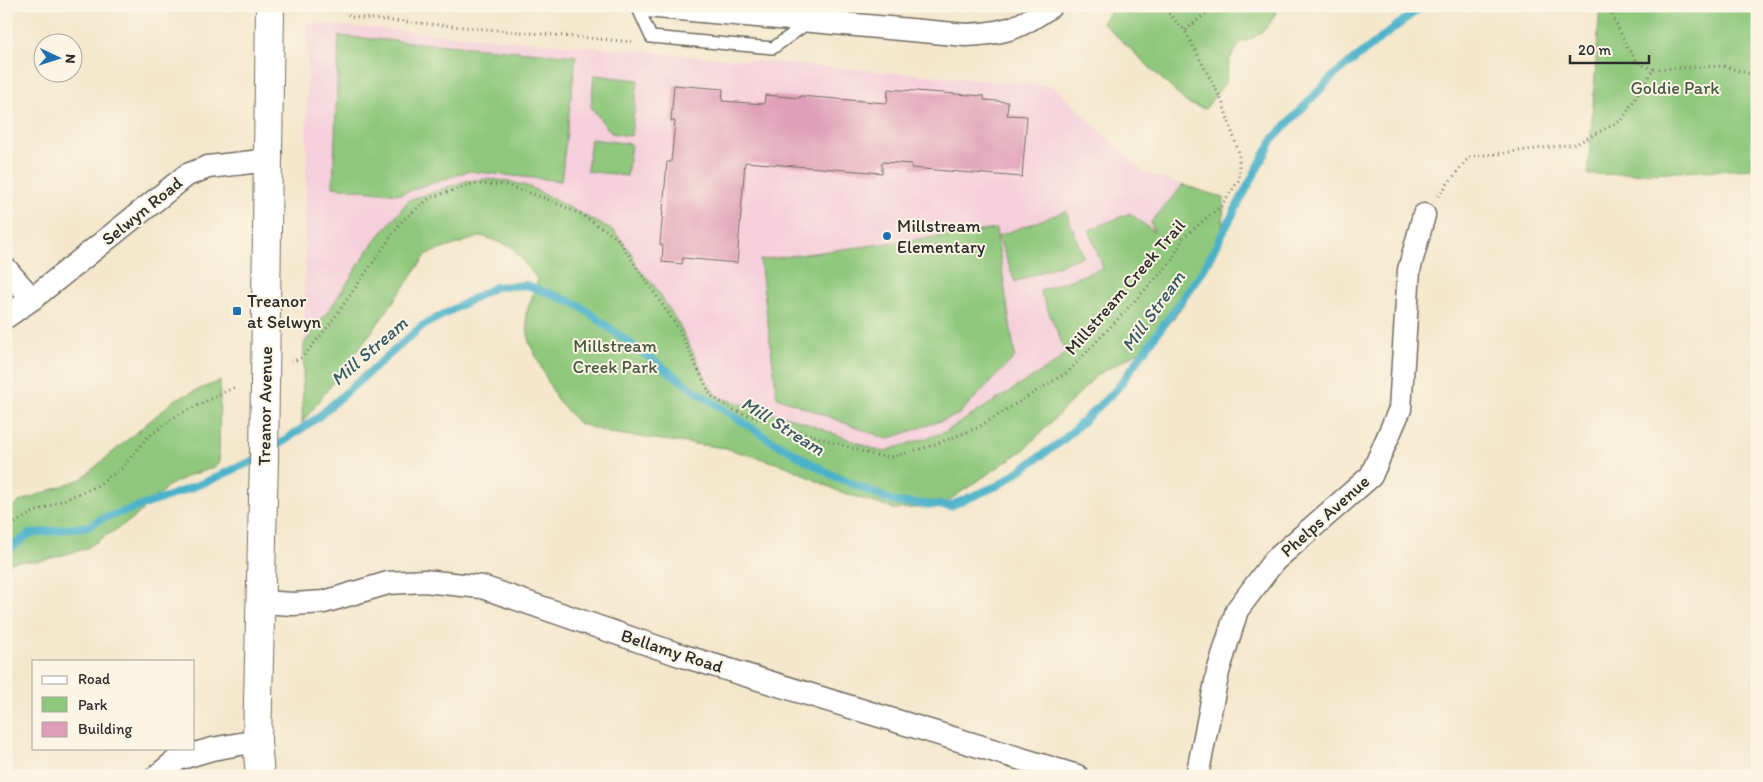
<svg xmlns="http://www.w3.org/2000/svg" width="1763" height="782" font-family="Itim,sans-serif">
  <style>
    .built { fill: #f5cfdb }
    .green { fill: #8fc87c; stroke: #5d7a54 }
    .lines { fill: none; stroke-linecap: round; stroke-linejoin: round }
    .stream { stroke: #4bb2ca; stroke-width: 8 }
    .building { fill: #e09fb8 }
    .lane-casing { stroke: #716d63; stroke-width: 14 }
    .street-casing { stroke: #716d63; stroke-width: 25 }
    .secondary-casing { stroke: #716d63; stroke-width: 30 }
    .path { stroke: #716d63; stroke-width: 3; stroke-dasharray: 1 4; stroke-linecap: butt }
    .lane { stroke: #fff; stroke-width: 11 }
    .street { stroke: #fff; stroke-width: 22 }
    .secondary { stroke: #fff; stroke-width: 28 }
    .poi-dot { fill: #1f6fb2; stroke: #fcf5e5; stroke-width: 2 }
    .labels { text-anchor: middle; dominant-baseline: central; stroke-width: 4; stroke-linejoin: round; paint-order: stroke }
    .park-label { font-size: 18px; fill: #495a43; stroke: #fcf5e5 }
    .street-label { font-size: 18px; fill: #2b2b2b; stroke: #fcf5e5 }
    .poi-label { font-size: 18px; fill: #2b2b2b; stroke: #fcf5e5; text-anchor: start }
    .water-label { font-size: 19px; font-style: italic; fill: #365a63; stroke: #fcf5e5 }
  </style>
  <rect width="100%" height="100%" fill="#fcf5e5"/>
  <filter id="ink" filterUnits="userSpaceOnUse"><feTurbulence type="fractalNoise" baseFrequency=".02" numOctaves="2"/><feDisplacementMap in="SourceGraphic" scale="10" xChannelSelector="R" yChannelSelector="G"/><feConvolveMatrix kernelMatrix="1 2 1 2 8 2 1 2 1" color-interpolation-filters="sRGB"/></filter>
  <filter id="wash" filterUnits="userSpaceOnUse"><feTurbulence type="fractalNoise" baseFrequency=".0096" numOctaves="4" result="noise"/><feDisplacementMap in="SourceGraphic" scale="20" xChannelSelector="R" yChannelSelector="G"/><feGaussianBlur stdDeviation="1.12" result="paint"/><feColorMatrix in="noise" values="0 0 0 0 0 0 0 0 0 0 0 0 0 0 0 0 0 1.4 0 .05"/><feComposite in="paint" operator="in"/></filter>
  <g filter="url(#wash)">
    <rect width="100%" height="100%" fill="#f4e7cc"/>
    <polygon class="built" points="308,23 1053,86 1145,173 1183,185 1151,222 1154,233 1072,348 1055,363 945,432 882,452 798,420 720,398 713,392 653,284 637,267 632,254 614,231 530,187 508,181 338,297 304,344"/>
    <g class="green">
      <path d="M 1115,6 L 1278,6 C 1273,25 1258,38 1241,42 L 1230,59 L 1225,83 L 1205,109 L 1187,103 L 1102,22 Z"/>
      <polygon points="1600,6 1757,6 1757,169 1588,175"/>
      <polygon points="339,36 576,56 561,181 468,171 400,194 333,187"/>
      <polygon points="594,75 638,80 631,136 611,133 591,107"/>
      <polygon points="591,139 631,144 627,176 587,171"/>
      <polygon points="486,179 508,181 530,187 614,231 632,254 637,267 653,284 678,323 713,392 720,398 798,420 882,452 945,432 1055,363 1066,353 1040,291 1103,268 1089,230 1130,213 1154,232 1151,222 1183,185 1224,198 1223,223 1213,261 1172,321 1146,348 1097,375 1025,449 939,507 894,509 838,491 786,466 725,448 609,433 578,423 556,398 529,342 526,314 538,280 512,247 482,236 427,254 376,326 302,423 304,344 338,297 373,243 409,200 466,181"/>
      <polygon points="1066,211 1083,256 1015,282 998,236"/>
      <polygon points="996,229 1015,357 958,415 887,439 777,397 760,260"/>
      <polygon points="220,381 219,463 213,468 190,475 168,486 134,518 85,549 40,561 19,561 6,564 6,511 21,501 81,479 176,399"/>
    </g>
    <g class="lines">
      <g class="stream">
        <polyline points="271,450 317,418 422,326 495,287 527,285 577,304 694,390 769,439 830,474 895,502 950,506 999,485 1062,441 1116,390 1202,272 1273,139 1333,76 1422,6"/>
        <polyline points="6,552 29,534 90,526 101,519 153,502 206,482 259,458"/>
      </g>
    </g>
    <g id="blocks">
      <polygon class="building" points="674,85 723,89 722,101 764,104 765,95 800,98 800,96 887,103 888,89 984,96 984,100 1008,102 1007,115 1027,116 1022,177 911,168 912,164 882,162 882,173 745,162 737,263 683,258 682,264 662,262 663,245 660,245 667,162 671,162 675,121 671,121"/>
    </g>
  </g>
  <g filter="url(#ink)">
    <use href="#blocks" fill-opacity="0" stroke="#716d63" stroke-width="1"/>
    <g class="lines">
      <defs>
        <polyline id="lane" points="637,6 651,37 773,48 809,22"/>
        <g id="street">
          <path d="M 646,6 L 966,35 C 1006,33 1018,29 1051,6"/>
          <polyline points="6,269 32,299"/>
          <polyline points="6,317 32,299 187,175 208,167 270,160"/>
          <polyline points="261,602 293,604 324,602 388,583 424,581 482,587 680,655 1077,776"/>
          <polyline points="157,776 178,759 212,749 257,741"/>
          <polyline points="1197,776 1218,672 1237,610 1274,561 1371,476 1400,409 1409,270 1424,215"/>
        </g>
        <polyline id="secondary" points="260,776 257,741 264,458 270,6"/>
      </defs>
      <use href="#lane" class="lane-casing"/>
      <use href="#street" class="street-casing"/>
      <use href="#secondary" class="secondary-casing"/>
      <g class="path">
        <polyline points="343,6 350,17 633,42"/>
        <polyline points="1162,6 1185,31 1214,6"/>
        <polyline points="1608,6 1627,47 1638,63 1653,69"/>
        <polyline points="1438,196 1469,157 1576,144 1622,120 1653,69 1723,66 1757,76"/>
        <polyline points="291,362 303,357 330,324 402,221 430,198 472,184 505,185 544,198 581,214 617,238 676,325 711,396 735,411 877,456 892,457 934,445 977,428 1069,371 1171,262 1183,238 1221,206 1239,180 1239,153 1222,101 1185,31"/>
        <polyline points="6,528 32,513 95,487 122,468 147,438 176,416 237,386"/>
      </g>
      <use href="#lane" class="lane"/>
      <use href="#street" class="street"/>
      <use href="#secondary" class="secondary"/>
    </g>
  </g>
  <g class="poi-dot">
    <circle cx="887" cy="236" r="5"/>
    <rect x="232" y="306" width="10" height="10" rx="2.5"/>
  </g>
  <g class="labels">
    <g class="park-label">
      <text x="1675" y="88">Goldie Park</text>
      <text x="615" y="346">Millstream<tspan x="615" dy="21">Creek Park</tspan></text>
    </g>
    <g class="street-label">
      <text transform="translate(142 211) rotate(-39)">Selwyn Road</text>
      <text transform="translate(1125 287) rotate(-49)">Millstream Creek Trail</text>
      <text transform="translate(265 406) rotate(-89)">Treanor Avenue</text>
      <text transform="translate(1325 516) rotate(-42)">Phelps Avenue</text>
      <text transform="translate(672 651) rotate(18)">Bellamy Road</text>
    </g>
    <g class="poi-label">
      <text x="897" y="226">Millstream<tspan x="897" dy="21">Elementary</tspan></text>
      <text x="247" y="301">Treanor<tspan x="247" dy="21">at Selwyn</tspan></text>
    </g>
    <g class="water-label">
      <text transform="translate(1153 311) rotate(-54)">Mill Stream</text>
      <text transform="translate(369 351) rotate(-41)">Mill Stream</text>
      <text transform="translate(783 426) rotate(32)">Mill Stream</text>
    </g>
  </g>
  <rect width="1763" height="782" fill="none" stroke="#fcf5e5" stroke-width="25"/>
  <rect x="32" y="660" width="162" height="90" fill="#fcf5e5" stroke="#a8a49b"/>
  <rect x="42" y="676" width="25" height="8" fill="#ffffff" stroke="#a8a49b"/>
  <text x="78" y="684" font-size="15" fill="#2b2b2b">Road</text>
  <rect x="42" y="697" width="25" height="15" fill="#8fc87c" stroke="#a8a49b"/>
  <text x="78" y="710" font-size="15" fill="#2b2b2b">Park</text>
  <rect x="42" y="722" width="25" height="15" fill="#e09fb8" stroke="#a8a49b"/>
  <text x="78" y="734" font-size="15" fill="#2b2b2b">Building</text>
  <g transform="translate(58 58) rotate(94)"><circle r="24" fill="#fcf5e5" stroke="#a8a49b"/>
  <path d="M0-4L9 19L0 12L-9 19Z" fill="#1f6fb2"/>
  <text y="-8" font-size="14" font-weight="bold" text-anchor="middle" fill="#2b2b2b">N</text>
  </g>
  <path d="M1570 55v8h79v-8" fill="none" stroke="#2b2b2b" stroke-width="2.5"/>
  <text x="1578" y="55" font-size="15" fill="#2b2b2b" stroke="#fcf5e5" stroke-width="4" paint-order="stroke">20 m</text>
</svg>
